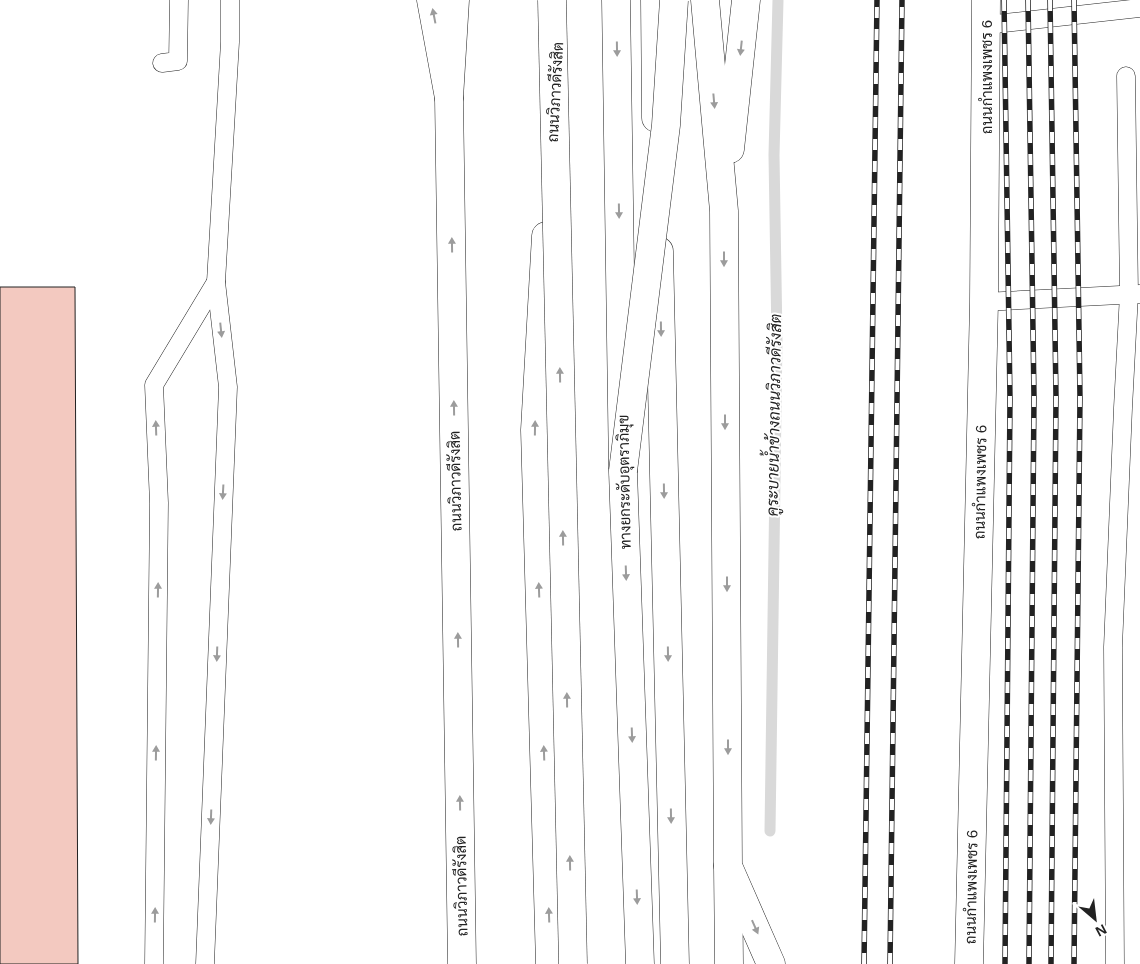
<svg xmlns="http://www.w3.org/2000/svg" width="1140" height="964" font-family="Arial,Sarabun,sans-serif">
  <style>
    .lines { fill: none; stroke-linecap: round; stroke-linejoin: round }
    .stream { stroke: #d9d9d9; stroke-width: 11 }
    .building { fill: #f3c9c0; stroke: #222 }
    .service-casing { stroke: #222; stroke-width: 19 }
    .secondary-casing { stroke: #222; stroke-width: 29 }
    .trunk-casing { stroke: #222; stroke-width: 29 }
    .motorway-casing { stroke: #222; stroke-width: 29 }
    .service { stroke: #fff; stroke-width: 18 }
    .secondary { stroke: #fff; stroke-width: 28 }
    .trunk { stroke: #fff; stroke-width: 28 }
    .motorway { stroke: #fff; stroke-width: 28 }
    .rail-casing { stroke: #222; stroke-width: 5.5 }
    .rail { stroke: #fff; stroke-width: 4; stroke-dasharray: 11; stroke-linecap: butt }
    .motorway-bridge-casing { stroke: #222; stroke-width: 29; stroke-linecap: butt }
    .motorway-bridge { stroke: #fff; stroke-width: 28 }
    .oneway { fill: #9c9c9c }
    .labels { text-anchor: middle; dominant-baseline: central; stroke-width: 4; stroke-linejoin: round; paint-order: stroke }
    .street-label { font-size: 15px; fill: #222; stroke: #fff }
    .water-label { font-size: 16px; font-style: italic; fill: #222; stroke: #fff }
  </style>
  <rect width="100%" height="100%" fill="#fff"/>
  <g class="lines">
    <polyline class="stream" points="770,831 777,339 774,155 778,0"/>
  </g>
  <polygon class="building" points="0,287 75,287 78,964 0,964"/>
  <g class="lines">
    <defs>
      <g id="service">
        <polyline points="986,25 1140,8"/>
        <polyline points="162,63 178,61 179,0"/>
        <polyline points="984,302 1140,294"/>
        <polyline points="154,964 159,503 154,385 216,282"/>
        <polyline points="205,964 228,387 216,282 230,42 230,0"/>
        <polyline points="1115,964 1113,647 1123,408 1129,294 1126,76"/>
      </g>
      <g id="secondary">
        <polyline points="431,0 449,98 462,964"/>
        <polyline points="705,0 724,211 728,866 771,964"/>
        <polyline points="730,149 746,0"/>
        <polyline points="969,964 984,302 986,0"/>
      </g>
      <g id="trunk">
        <polyline points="655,0 656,118"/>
        <polyline points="546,236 535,430 550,964"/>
        <polyline points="659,251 675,964"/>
        <polyline points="728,866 729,964"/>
      </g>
      <g id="motorway">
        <polyline points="616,0 623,471 640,964"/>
        <polyline points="449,98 455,0"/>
      </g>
    </defs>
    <use href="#service" class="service-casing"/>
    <use href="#secondary" class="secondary-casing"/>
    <use href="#trunk" class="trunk-casing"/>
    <use href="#motorway" class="motorway-casing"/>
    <use href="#service" class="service"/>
    <use href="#secondary" class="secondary"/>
    <use href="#trunk" class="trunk"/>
    <use href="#motorway" class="motorway"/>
    <defs>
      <g id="rail">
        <polyline points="1004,0 1010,399 1005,964"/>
        <polyline points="1028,0 1034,397 1029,964"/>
        <polyline points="1050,0 1056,397 1051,964"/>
        <polyline points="1074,0 1080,398 1074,964"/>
        <polyline points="864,964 877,0"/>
        <polyline points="890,964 902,0"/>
      </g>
    </defs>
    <use href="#rail" class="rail-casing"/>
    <use href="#rail" class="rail"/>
    <defs>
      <g id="motorway-bridge">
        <polyline points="552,0 573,964"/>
        <polyline points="623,471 666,125 674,0"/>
      </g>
    </defs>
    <use href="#motorway-bridge" class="motorway-bridge-casing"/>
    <use href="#motorway-bridge" class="motorway-bridge"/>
  </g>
  <defs><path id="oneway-solid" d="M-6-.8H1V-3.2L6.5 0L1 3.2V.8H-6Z" transform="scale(1.25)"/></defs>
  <g class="oneway">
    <use href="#oneway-solid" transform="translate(434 16) rotate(-101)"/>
    <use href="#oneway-solid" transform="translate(741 48) rotate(96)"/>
    <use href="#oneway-solid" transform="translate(617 49) rotate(89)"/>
    <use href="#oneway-solid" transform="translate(714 101) rotate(85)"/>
    <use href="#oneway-solid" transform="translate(619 211) rotate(89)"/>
    <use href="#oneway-solid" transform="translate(452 245) rotate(-91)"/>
    <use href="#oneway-solid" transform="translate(724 259) rotate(90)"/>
    <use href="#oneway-solid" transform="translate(661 329) rotate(89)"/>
    <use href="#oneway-solid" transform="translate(221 330) rotate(84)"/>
    <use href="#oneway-solid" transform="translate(560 375) rotate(-91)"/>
    <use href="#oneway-solid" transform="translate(454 408) rotate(-91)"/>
    <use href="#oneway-solid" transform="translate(725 422) rotate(90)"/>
    <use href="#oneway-solid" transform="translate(156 428) rotate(-92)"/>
    <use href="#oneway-solid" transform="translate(535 428) rotate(-89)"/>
    <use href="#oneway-solid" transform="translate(664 491) rotate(89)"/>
    <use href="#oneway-solid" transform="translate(223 492) rotate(93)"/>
    <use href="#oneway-solid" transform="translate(563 538) rotate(-91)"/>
    <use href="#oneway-solid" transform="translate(626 573) rotate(88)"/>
    <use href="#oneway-solid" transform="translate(727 584) rotate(90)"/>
    <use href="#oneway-solid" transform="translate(158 590) rotate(-89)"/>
    <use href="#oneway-solid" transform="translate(539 590) rotate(-92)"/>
    <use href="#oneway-solid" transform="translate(458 640) rotate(-91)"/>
    <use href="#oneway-solid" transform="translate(217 654) rotate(92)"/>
    <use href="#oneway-solid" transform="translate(668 654) rotate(89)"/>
    <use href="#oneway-solid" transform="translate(567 700) rotate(-91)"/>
    <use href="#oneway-solid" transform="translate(632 735) rotate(88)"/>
    <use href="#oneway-solid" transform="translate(728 747) rotate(90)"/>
    <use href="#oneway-solid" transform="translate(156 753) rotate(-89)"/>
    <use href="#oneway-solid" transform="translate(544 753) rotate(-92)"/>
    <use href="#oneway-solid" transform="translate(460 803) rotate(-91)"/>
    <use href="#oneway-solid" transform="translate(671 816) rotate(89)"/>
    <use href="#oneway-solid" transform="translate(211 817) rotate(92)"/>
    <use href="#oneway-solid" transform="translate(570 863) rotate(-91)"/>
    <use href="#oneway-solid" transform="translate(637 897) rotate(88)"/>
    <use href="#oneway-solid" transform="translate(155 915) rotate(-89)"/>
    <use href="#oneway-solid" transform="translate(549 915) rotate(-92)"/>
    <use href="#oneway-solid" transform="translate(755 927) rotate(66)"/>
  </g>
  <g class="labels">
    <g class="street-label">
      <text transform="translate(986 77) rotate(-90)">ถนนกำแพงเพชร 6</text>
      <text transform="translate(555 92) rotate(-87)">ถนนวิภาวดีรังสิต</text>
      <text transform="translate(455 481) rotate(-91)">ถนนวิภาวดีรังสิต</text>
      <text transform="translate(624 482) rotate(-91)">ทางยกระดับอุตราภิมุข</text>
      <text transform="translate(980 482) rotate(-89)">ถนนกำแพงเพชร 6</text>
      <text transform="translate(461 886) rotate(-91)">ถนนวิภาวดีรังสิต</text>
      <text transform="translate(971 887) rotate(-89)">ถนนกำแพงเพชร 6</text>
    </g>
    <g class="water-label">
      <text transform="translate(774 415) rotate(-89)">คูระบายน้ำข้างถนนวิภาวดีรังสิต</text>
    </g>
  </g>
  <g transform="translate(1095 919) rotate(152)" stroke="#ffffff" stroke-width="4" paint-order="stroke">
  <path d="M0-4L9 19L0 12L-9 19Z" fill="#222222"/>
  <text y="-8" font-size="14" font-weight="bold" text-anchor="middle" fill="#222222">N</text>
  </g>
</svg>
